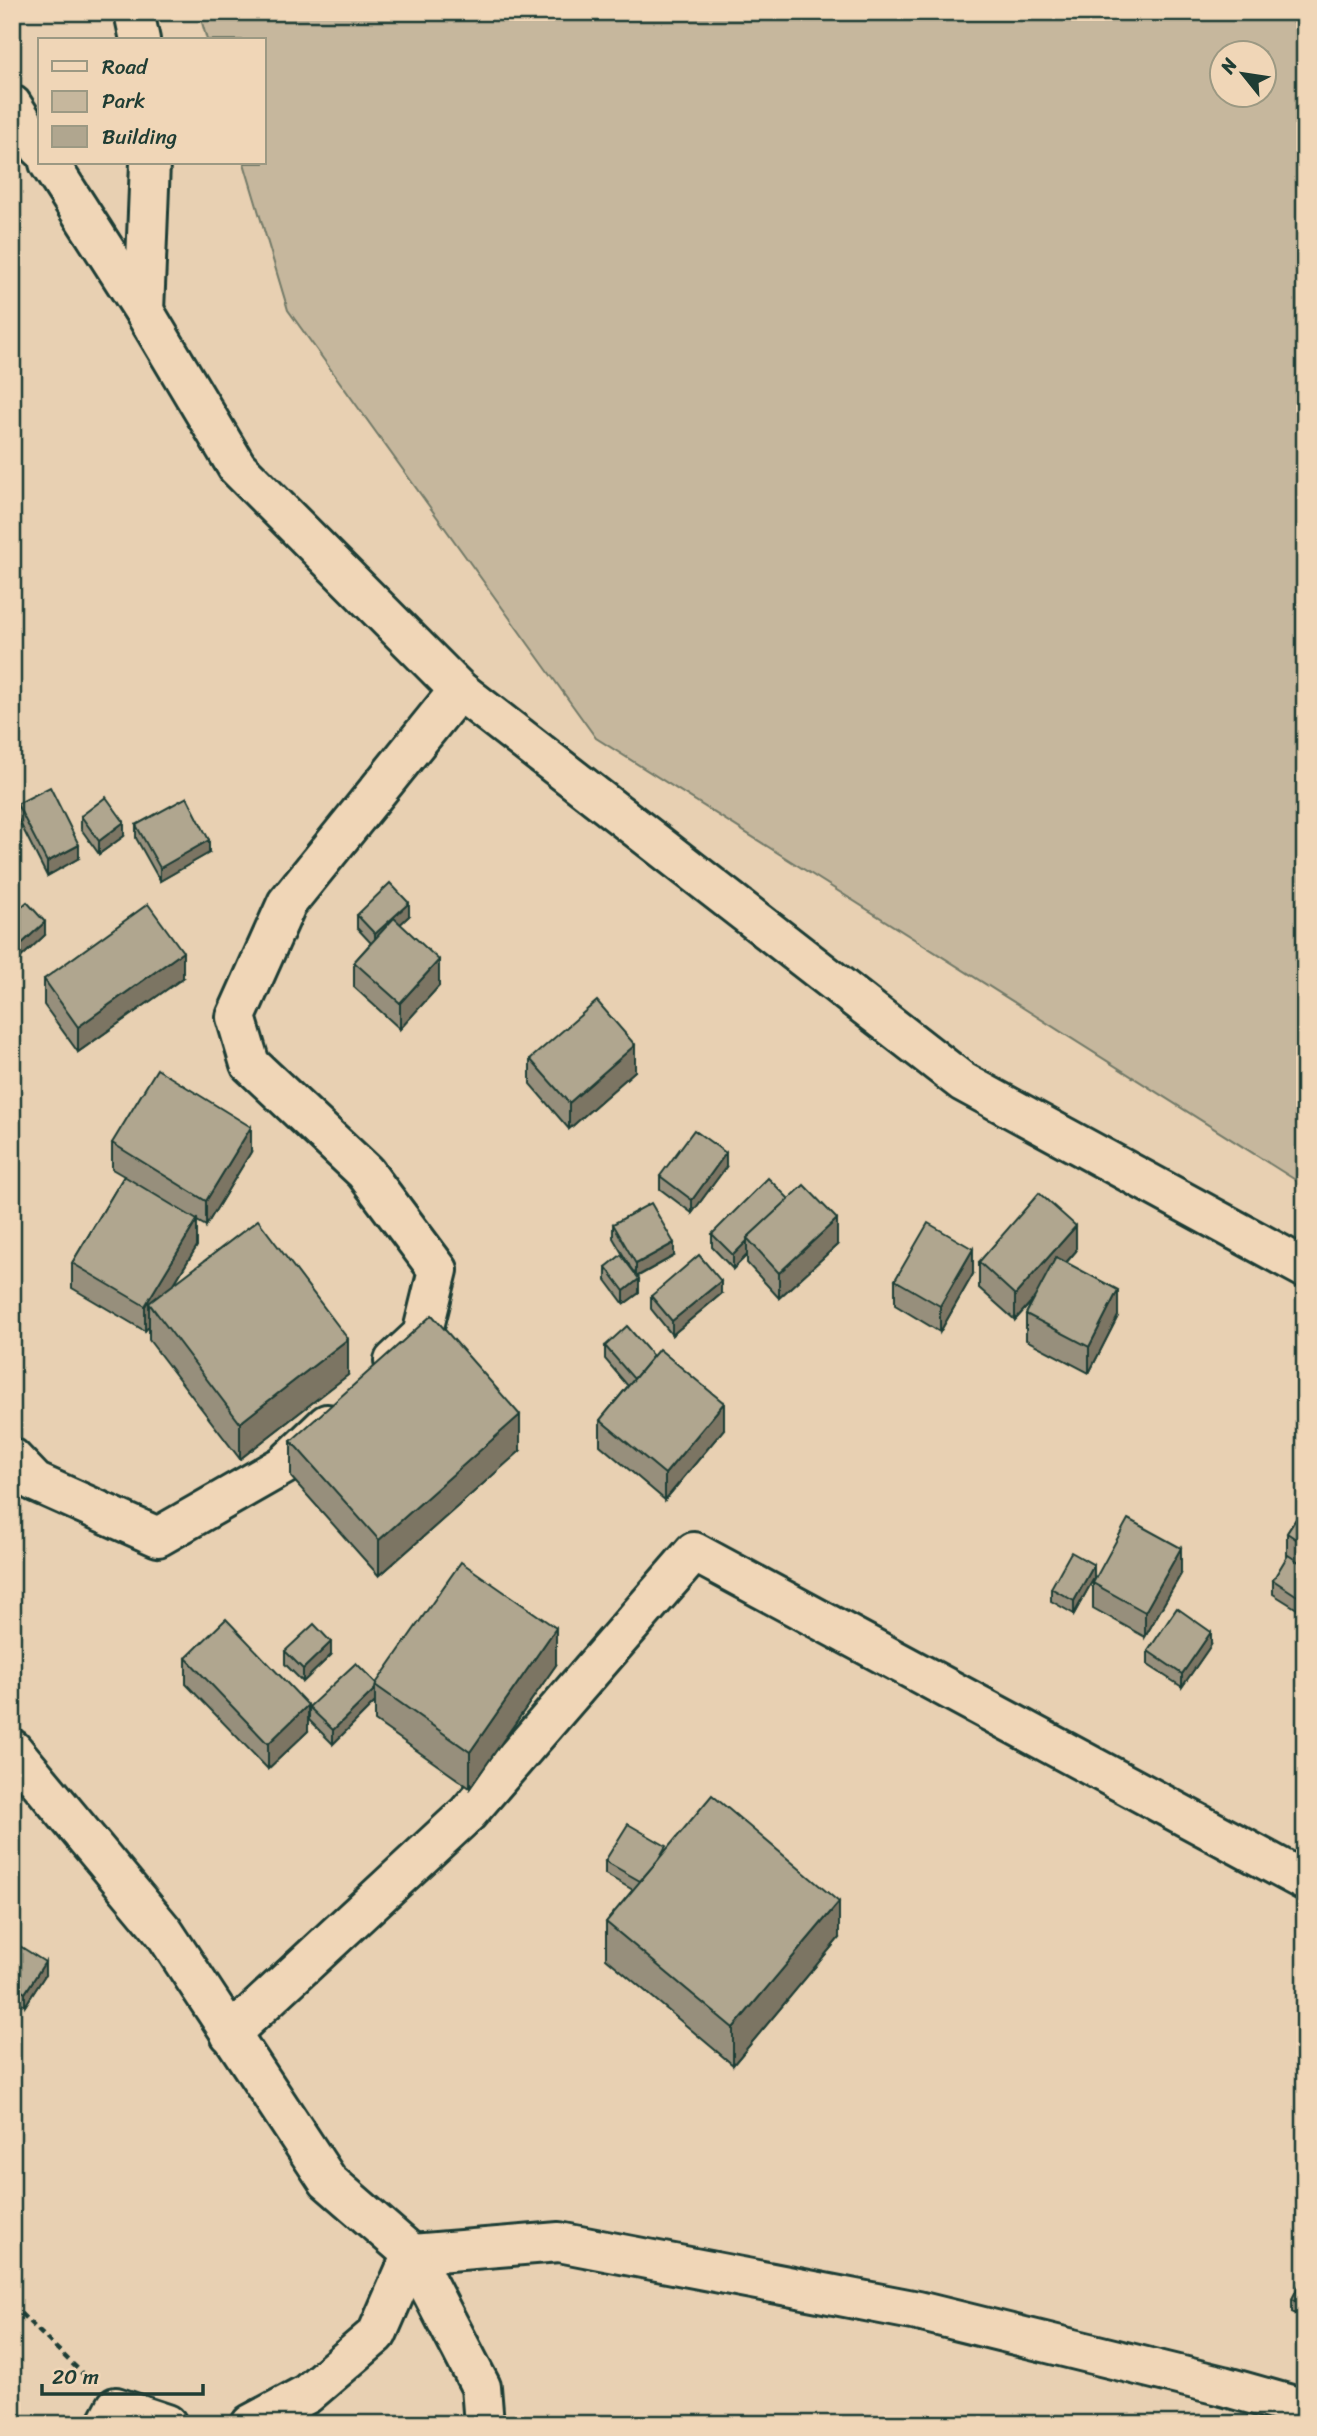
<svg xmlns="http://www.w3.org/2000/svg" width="1317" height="2436" font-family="Sriracha,sans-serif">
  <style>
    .green { fill: #c6b79d; stroke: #727a68; stroke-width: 2; fill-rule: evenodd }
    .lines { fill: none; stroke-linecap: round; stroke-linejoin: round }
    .minor-casing { stroke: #1f3d34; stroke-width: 44 }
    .path { stroke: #1f3d34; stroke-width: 4.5; stroke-dasharray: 7 5; stroke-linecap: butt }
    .minor { stroke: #f0d6b7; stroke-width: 38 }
    .wall { fill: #978f7b; stroke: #1f3d34; stroke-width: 2 }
    .shaded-wall { fill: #7b7464; stroke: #1f3d34; stroke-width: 2 }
    .building { fill: #b0a68f; stroke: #1f3d34; stroke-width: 2 }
  </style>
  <rect width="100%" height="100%" fill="#e8d0b2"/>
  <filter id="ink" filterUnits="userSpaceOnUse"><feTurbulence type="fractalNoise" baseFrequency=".0143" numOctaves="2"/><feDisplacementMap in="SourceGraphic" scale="14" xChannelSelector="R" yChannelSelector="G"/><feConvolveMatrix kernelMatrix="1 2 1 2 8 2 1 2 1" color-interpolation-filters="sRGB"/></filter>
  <g filter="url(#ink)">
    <path class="green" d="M 199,12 L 1305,12 L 1305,1186 L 596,738 L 288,310 L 244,163 L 264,163 L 264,40 L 207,40 ZM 1222,52 L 1264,52 L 1264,94 L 1222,94 Z"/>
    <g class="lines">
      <defs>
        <g id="minor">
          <polyline points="134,12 140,40"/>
          <polyline points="12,105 40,148"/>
          <polyline points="49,163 144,311 237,467 459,690 963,1082 1305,1268"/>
          <polyline points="144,311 150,163"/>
          <polyline points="394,1361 422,1335 438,1270 365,1172 250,1064 236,1017 287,903 459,690"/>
          <polyline points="12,1458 35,1482 158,1537 284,1465 327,1424"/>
          <polyline points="12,1749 164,1932 328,2181 412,2254 559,2242 918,2311 1223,2386 1305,2409"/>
          <polyline points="230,2034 468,1813 694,1552 1305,1881"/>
          <polyline points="412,2254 481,2387 484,2424"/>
          <polyline points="107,2424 116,2407 167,2424"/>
          <polyline points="251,2424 307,2394 377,2334 412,2254"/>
        </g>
      </defs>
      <use href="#minor" class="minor-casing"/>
      <polyline class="path" points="12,2305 83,2374"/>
      <use href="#minor" class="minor"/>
    </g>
    <g class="wall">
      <polygon points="17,804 79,858 47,876 17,817"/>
      <polygon points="81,816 124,836 99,854 81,829"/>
      <polygon points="136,825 209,853 160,881 136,838"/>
      <polygon points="12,915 45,935 17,961 12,956"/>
      <polygon points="357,915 409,916 400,924 439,986 400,1029 354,987 354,962 371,943 357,928"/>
      <polygon points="183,978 78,1052 44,1005 44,979"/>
      <polygon points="530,1059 635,1071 569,1129 530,1084"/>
      <polygon points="112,1143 251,1152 206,1226 197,1221 197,1246 174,1284 348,1375 240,1459 149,1340 149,1326 145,1331 72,1288 72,1263 124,1176 112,1169"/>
      <polygon points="726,1167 692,1213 660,1189 660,1176"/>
      <polygon points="613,1224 674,1256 637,1277 639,1293 624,1304 606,1280 606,1267 629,1265 613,1238"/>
      <polygon points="712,1234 837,1245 779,1298 747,1263 747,1255 733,1269 712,1247"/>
      <polygon points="1076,1251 1066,1263 1118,1316 1089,1373 1026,1340 1026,1314 1033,1300 1015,1320 979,1288 979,1262"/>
      <polygon points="973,1274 940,1332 895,1305 895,1280"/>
      <polygon points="721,1294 672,1335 651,1309 651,1296"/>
      <polygon points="605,1346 653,1356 724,1429 665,1500 600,1445 600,1420 628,1386 605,1359"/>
      <polygon points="291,1441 520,1451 379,1576 291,1477"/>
      <polygon points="1305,1505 1305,1614 1273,1594 1273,1580 1287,1558 1287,1533"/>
      <polygon points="1181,1574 1145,1637 1093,1608 1093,1583"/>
      <polygon points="1094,1578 1074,1614 1051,1601 1051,1588"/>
      <polygon points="1211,1645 1182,1687 1148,1665 1148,1651"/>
      <polygon points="285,1651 331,1655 303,1682 285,1664"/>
      <polygon points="186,1658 308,1731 268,1769 186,1684"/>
      <polygon points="556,1665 470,1788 375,1721 375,1702 333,1744 309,1720 309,1707 376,1683"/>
      <polygon points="666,1850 839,1938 733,2065 606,1958 606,1922 633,1890 605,1874 605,1861"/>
      <polygon points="12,1941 45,1975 25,2006 12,1998"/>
      <polygon points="1305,2274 1305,2318 1292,2312 1292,2299"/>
    </g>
    <g class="shaded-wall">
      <polygon points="124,822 124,836 99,854 99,841"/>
      <polygon points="209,840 209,853 160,881 160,868"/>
      <polygon points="79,845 79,858 47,876 47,862"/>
      <polygon points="409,903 409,916 375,948 375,934"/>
      <polygon points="45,922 45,935 17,961 17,948"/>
      <polygon points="183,952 183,978 78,1052 78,1027"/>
      <polygon points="439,960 439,986 400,1029 400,1003"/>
      <polygon points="635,1045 635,1071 569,1129 569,1103"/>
      <polygon points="251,1127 251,1152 206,1226 206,1201"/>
      <polygon points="726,1153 726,1167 692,1213 692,1200"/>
      <polygon points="837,1219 837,1245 779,1298 779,1273"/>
      <polygon points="197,1220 197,1246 156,1313 149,1303 149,1326 145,1331 145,1306"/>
      <polygon points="1076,1226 1076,1251 1015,1320 1015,1295"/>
      <polygon points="747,1241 747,1255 733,1269 733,1255"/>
      <polygon points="674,1243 674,1256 636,1277 636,1264"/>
      <polygon points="973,1249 973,1274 940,1332 940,1306"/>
      <polygon points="639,1279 639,1293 624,1304 624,1291"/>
      <polygon points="721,1281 721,1294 672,1335 672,1321"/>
      <polygon points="1118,1290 1118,1316 1089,1373 1089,1347"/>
      <polygon points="348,1339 348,1375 240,1459 240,1423"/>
      <polygon points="724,1403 724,1429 665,1500 665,1474"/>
      <polygon points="520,1415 520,1451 379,1576 379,1540"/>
      <polygon points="1181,1548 1181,1574 1145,1637 1145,1612"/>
      <polygon points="1094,1565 1094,1578 1074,1614 1074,1601"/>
      <polygon points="556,1628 556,1665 470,1788 470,1752"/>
      <polygon points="1211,1632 1211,1645 1182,1687 1182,1674"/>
      <polygon points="331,1642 331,1655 303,1682 303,1669"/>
      <polygon points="375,1689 375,1702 333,1744 333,1730"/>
      <polygon points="308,1705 308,1731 268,1769 268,1744"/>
      <polygon points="16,1835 16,1848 12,1851 12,1838"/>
      <polygon points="839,1902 839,1938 733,2065 733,2028"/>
      <polygon points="45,1962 45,1975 25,2006 25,1993"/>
    </g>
    <g class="building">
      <polygon points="50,787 79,845 47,862 17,804"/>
      <polygon points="106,797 124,822 99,841 81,816"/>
      <polygon points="187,797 209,840 160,868 136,825"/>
      <polygon points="390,883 409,903 375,934 357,915"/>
      <polygon points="27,902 45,922 17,948 12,943 12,915"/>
      <polygon points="148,904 183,952 78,1027 44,979"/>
      <polygon points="394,918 439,960 400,1003 354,962"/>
      <polygon points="597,1001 635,1045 569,1103 530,1059"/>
      <polygon points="157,1069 251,1127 206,1201 112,1143"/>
      <polygon points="694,1130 726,1153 692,1200 660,1176"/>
      <polygon points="124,1176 197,1220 145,1306 72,1263"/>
      <polygon points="768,1178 789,1199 747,1238 747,1241 733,1255 712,1234"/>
      <polygon points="804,1185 837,1219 779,1273 747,1238"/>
      <polygon points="1039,1193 1076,1226 1015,1295 979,1262"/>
      <polygon points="651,1203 674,1243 636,1264 613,1224"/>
      <polygon points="258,1220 348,1339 240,1423 149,1303"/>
      <polygon points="928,1223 973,1249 940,1306 895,1280"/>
      <polygon points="621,1255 639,1279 624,1291 606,1267"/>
      <polygon points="699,1255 721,1281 672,1321 651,1296"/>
      <polygon points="1056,1257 1118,1290 1089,1347 1026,1314"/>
      <polygon points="432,1315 520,1415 379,1540 291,1441"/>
      <polygon points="627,1326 653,1356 634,1379 605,1346"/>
      <polygon points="659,1349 724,1403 665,1474 600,1420"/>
      <polygon points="1305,1505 1305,1545 1287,1533"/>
      <polygon points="1128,1519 1181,1548 1145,1612 1093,1583"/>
      <polygon points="1071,1552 1094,1565 1074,1601 1051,1588"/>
      <polygon points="1288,1555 1305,1566 1305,1601 1273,1580"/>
      <polygon points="461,1562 556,1628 470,1752 375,1685"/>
      <polygon points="1177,1608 1211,1632 1182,1674 1148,1651"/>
      <polygon points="226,1619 308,1705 268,1744 186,1658"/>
      <polygon points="314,1624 331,1642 303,1669 285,1651"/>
      <polygon points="356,1663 376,1683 375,1689 333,1730 309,1707"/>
      <polygon points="712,1795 839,1902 733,2028 606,1922"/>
      <polygon points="628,1824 666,1846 658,1860 640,1881 605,1861"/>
      <polygon points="12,1941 45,1962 25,1993 12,1984"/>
      <polygon points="1305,2274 1305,2305 1292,2299"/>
    </g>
  </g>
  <rect width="1317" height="2436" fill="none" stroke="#f0d6b7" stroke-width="42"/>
  <rect x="21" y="21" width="1275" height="2394" fill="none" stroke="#1f3d34" stroke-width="2.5" filter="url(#ink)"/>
  <rect x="38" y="38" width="228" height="126" fill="#f0d6b7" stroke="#9c9983" stroke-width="2"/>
  <rect x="52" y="61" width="35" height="10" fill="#f0d6b7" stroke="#9c9983" stroke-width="2"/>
  <text x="102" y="74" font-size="21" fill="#1f3d34">Road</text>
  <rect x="52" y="91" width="35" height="21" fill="#c6b79d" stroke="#9c9983" stroke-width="2"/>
  <text x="102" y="108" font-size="21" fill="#1f3d34">Park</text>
  <rect x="52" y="126" width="35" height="21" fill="#b0a68f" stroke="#9c9983" stroke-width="2"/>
  <text x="102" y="144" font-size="21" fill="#1f3d34">Building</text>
  <g transform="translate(1243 74) rotate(300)"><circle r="33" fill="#f0d6b7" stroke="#9c9983" stroke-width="2"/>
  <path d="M0-5L12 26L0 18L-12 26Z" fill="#1f3d34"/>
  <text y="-10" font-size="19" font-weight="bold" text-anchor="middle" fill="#1f3d34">N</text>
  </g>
  <path d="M42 2384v10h161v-10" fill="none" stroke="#1f3d34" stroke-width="3.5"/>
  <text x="52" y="2384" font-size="21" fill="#1f3d34" stroke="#f0d6b7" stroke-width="5" paint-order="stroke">20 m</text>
</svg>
